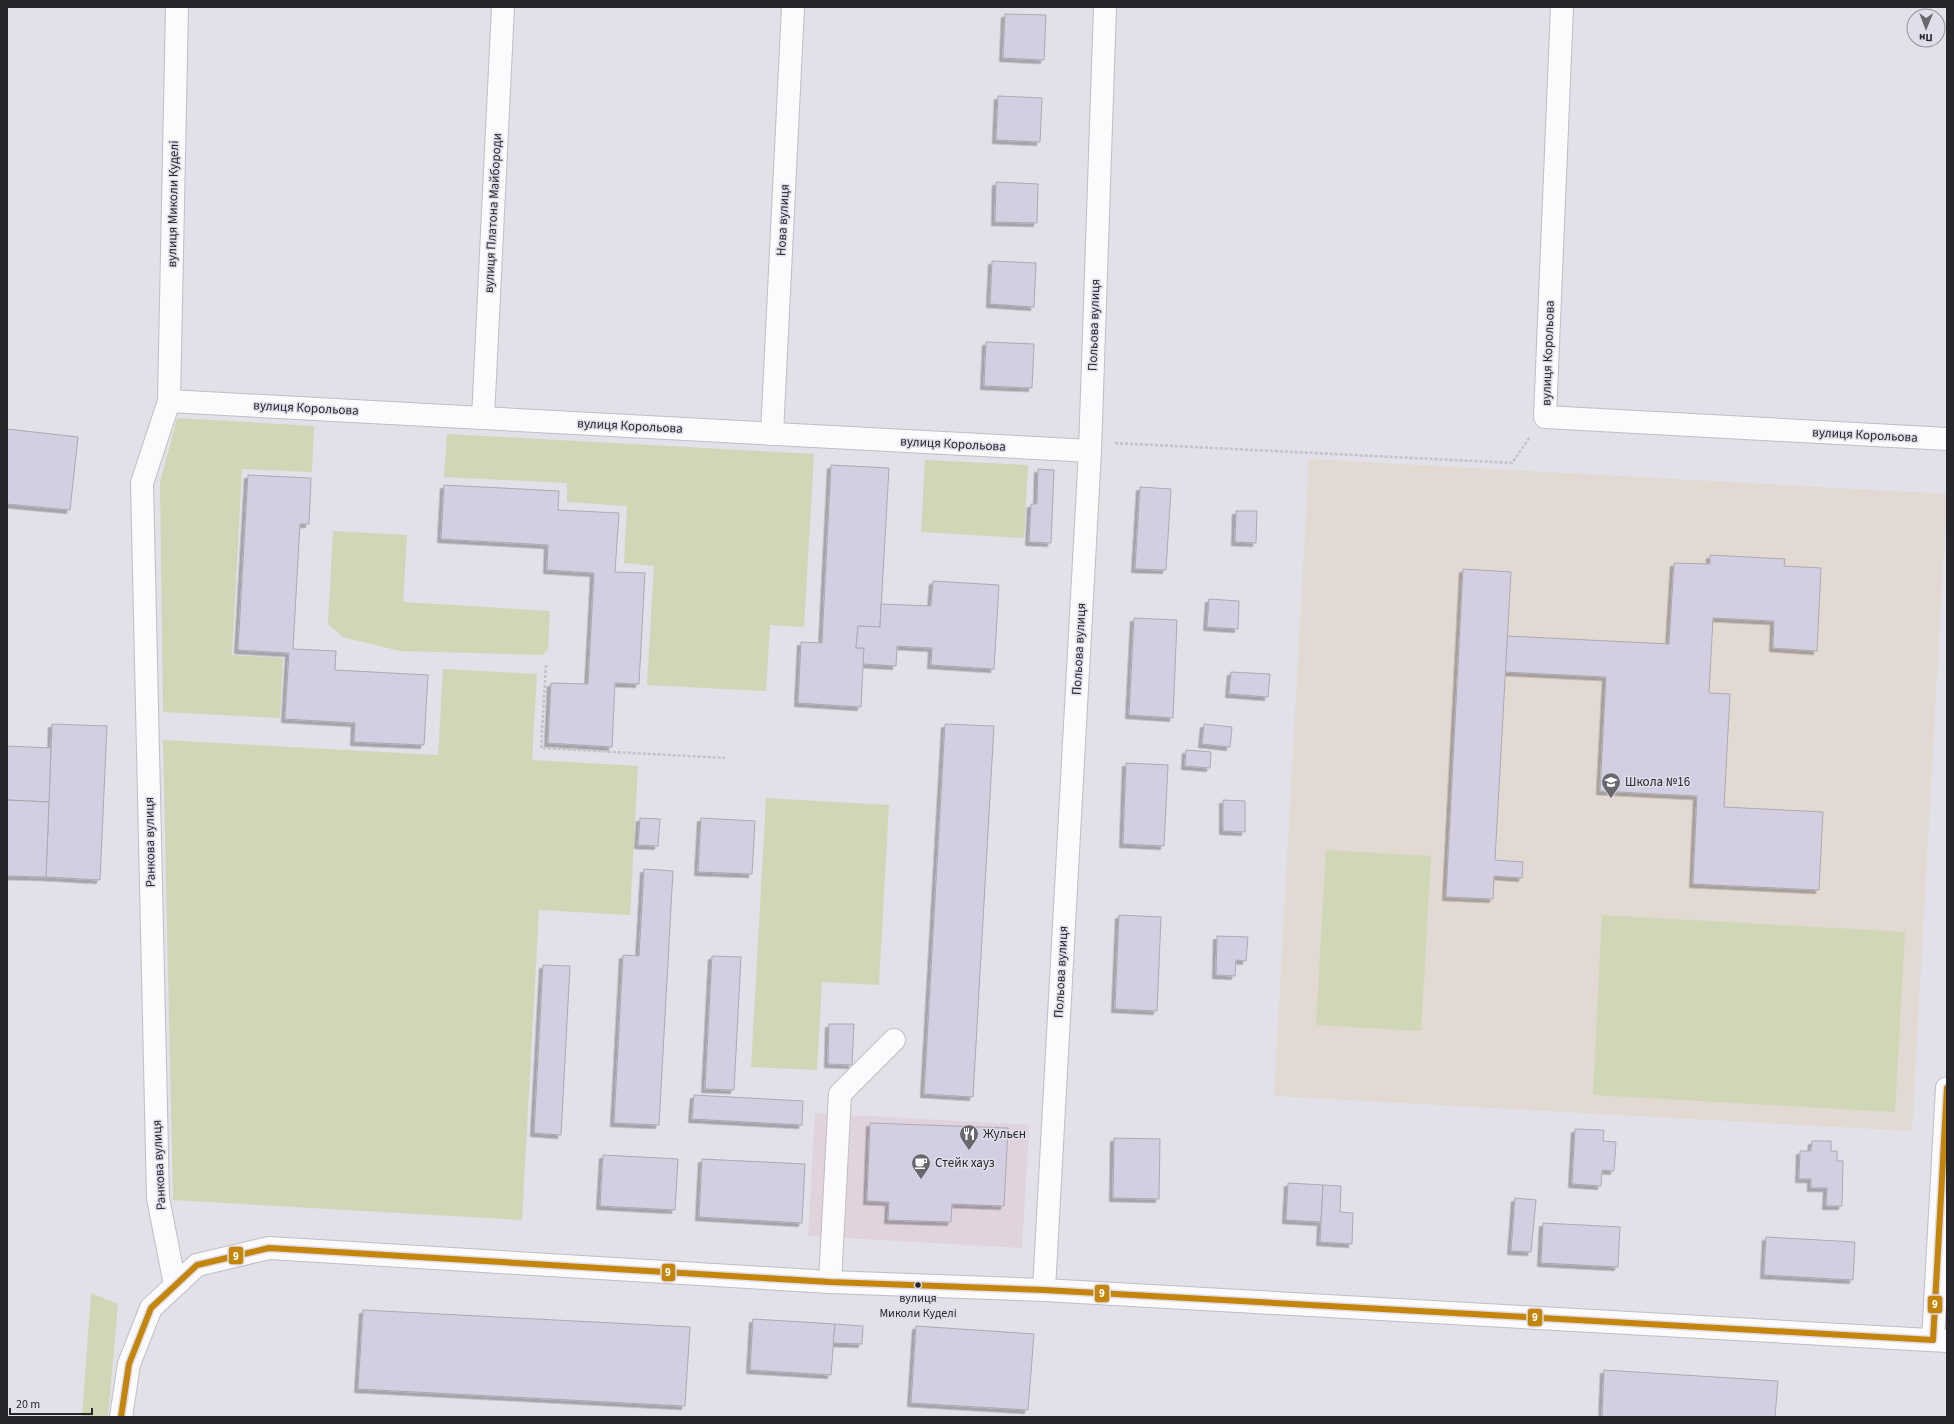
<svg xmlns="http://www.w3.org/2000/svg" width="1954" height="1424" font-family="'Source Sans 3',sans-serif">
  <style>
    .commercial { fill: #e0d3dd }
    .education { fill: #e2d9d3 }
    .green { fill: #cfd7b6 }
    .building { fill: #d4cee2; stroke: #abaab0; filter: url(#shadow) }
    .lines { fill: none; stroke-linecap: round; stroke-linejoin: round }
    .minor-casing { stroke: #c0bec4; stroke-width: 24 }
    .path { stroke: #c3c2c5; stroke-width: 2.5; stroke-dasharray: 3 2; stroke-linecap: butt }
    .minor { stroke: #fbfafc; stroke-width: 22 }
    .bus-1-casing { stroke: #e1ddeb; stroke-width: 9 }
    .bus-1 { stroke: #c3860b; stroke-width: 6 }
    .bus-dot { fill: #27262b; stroke: #e1ddeb; stroke-width: 1.5 }
    .labels { text-anchor: middle; dominant-baseline: central; stroke-width: 3; stroke-linejoin: round; paint-order: stroke }
    .bus-label { font-size: 12px; fill: #27262b; stroke: #e1ddeb }
    .street-label { font-size: 13px; fill: #27262b; stroke: #e1ddeb }
    .poi-label { font-size: 13px; fill: #27262b; stroke: #e1ddeb; text-anchor: start }
    .line-badge { stroke: #e1ddeb; stroke-width: 1.5 }
    .badge-label { font-size: 11px; text-anchor: middle; font-weight: bold; fill: #fff }
  </style>
  <defs>
    <filter id="shadow"><feDropShadow dx="-3.5" dy="3.5" stdDeviation="0" flood-color="#0004"/></filter>
  </defs>
  <rect width="100%" height="100%" fill="#e2e0e8"/>
  <polygon class="commercial" points="815,1113 1029,1125 1022,1248 808,1236"/>
  <polygon class="education" points="1309,459 1947,494 1912,1131 1274,1096"/>
  <g class="green">
    <polygon points="177,418 314,426 312,472 242,469 232,655 283,658 280,718 163,712 160,483"/>
    <polygon points="447,434 814,454 804,627 770,625 766,691 647,685 654,566 624,563 627,506 567,502 567,483 444,477"/>
    <polygon points="925,460 1028,465 1024,538 921,532"/>
    <polygon points="333,531 407,535 403,602 550,611 548,649 542,655 400,651 343,637 328,624"/>
    <polygon points="443,669 537,674 532,760 638,766 630,915 539,910 522,1220 173,1200 163,740 438,755"/>
    <polygon points="766,798 889,805 879,985 822,982 817,1070 751,1067"/>
    <polygon points="1326,850 1431,856 1421,1031 1316,1025"/>
    <polygon points="1602,915 1905,932 1895,1112 1593,1095"/>
    <polygon points="91,1293 118,1304 108,1417 82,1417"/>
  </g>
  <g class="building">
    <polygon points="1005,14 1046,15 1044,60 1003,58"/>
    <polygon points="998,96 1042,98 1040,142 996,140"/>
    <polygon points="996,182 1038,184 1037,223 995,222"/>
    <polygon points="992,261 1036,263 1034,307 990,304"/>
    <polygon points="986,342 1034,344 1032,388 984,386"/>
    <polygon points="7,429 78,437 70,510 7,504"/>
    <polygon points="831,465 889,468 880,627 858,626 856,648 864,648 861,707 798,703 801,642 822,643"/>
    <polygon points="1038,469 1054,470 1051,543 1029,542 1031,504 1037,504"/>
    <polygon points="248,475 311,478 309,524 300,524 293,649 336,651 335,670 428,675 424,745 354,742 355,723 285,719 289,653 238,650"/>
    <polygon points="444,485 559,491 558,510 619,513 615,572 645,573 639,684 615,683 612,747 548,743 551,683 588,684 594,573 547,570 548,545 441,539"/>
    <polygon points="1140,487 1171,489 1166,570 1135,569"/>
    <polygon points="1236,511 1257,511 1256,543 1235,542"/>
    <polygon points="1710,555 1785,559 1784,566 1821,568 1817,651 1773,648 1774,621 1713,618 1709,693 1730,694 1724,807 1823,812 1819,890 1693,884 1697,796 1600,791 1606,677 1505,672 1507,636 1669,644 1674,563 1710,564"/>
    <polygon points="1463,569 1511,572 1495,860 1523,862 1522,878 1494,876 1493,899 1446,897"/>
    <polygon points="933,581 999,585 994,669 931,665 932,648 897,646 896,666 863,664 864,648 856,648 858,626 880,627 881,604 931,606"/>
    <polygon points="1209,599 1239,601 1238,629 1207,627"/>
    <polygon points="1134,618 1177,620 1173,718 1129,715"/>
    <polygon points="1231,672 1270,674 1268,697 1229,694"/>
    <polygon points="52,724 107,726 100,880 46,877"/>
    <polygon points="945,724 994,726 973,1097 924,1094"/>
    <polygon points="1204,724 1232,727 1230,747 1202,744"/>
    <polygon points="7,746 51,748 49,802 7,800"/>
    <polygon points="1186,750 1211,752 1210,768 1185,766"/>
    <polygon points="1126,763 1168,765 1164,846 1123,844"/>
    <polygon points="7,800 49,802 46,877 7,876"/>
    <polygon points="1223,800 1245,801 1245,832 1223,831"/>
    <polygon points="640,818 660,819 658,846 638,845"/>
    <polygon points="701,818 755,821 752,874 698,872"/>
    <polygon points="644,869 673,871 659,1125 614,1123 623,955 639,956"/>
    <polygon points="1119,915 1161,917 1157,1011 1115,1009"/>
    <polygon points="1217,936 1248,937 1246,961 1236,960 1235,976 1216,975"/>
    <polygon points="712,956 741,957 734,1090 705,1089"/>
    <polygon points="543,965 570,966 561,1135 534,1133"/>
    <polygon points="829,1024 854,1024 852,1065 828,1064"/>
    <polygon points="694,1095 803,1101 802,1125 692,1119"/>
    <polygon points="870,1123 1008,1128 1004,1206 952,1204 951,1222 888,1220 889,1202 867,1201"/>
    <polygon points="1575,1129 1604,1130 1603,1141 1616,1142 1614,1171 1602,1170 1601,1186 1572,1184"/>
    <polygon points="1114,1138 1160,1139 1159,1199 1113,1198"/>
    <polygon points="1812,1141 1831,1141 1831,1151 1837,1151 1837,1161 1843,1161 1842,1206 1826,1206 1827,1188 1811,1188 1811,1179 1799,1179 1800,1151 1811,1151"/>
    <polygon points="603,1155 678,1159 675,1210 600,1206"/>
    <polygon points="702,1159 805,1164 802,1223 699,1217"/>
    <polygon points="1288,1183 1323,1185 1321,1222 1286,1220"/>
    <polygon points="1323,1185 1341,1186 1340,1212 1353,1213 1352,1244 1320,1242"/>
    <polygon points="1515,1198 1536,1200 1531,1252 1511,1251"/>
    <polygon points="1543,1223 1620,1227 1618,1267 1541,1263"/>
    <polygon points="1766,1237 1855,1242 1853,1280 1764,1275"/>
    <polygon points="363,1310 690,1327 685,1406 358,1389"/>
    <polygon points="753,1319 835,1324 831,1375 750,1370"/>
    <polygon points="835,1324 863,1326 862,1344 833,1343"/>
    <polygon points="916,1326 1034,1334 1028,1410 911,1403"/>
    <polygon points="1604,1370 1778,1381 1775,1417 1602,1417"/>
  </g>
  <g class="lines">
    <defs>
      <g id="minor">
        <polyline points="1562,7 1545,417 1947,439"/>
        <polyline points="169,401 1090,451"/>
        <polyline points="483,418 503,7"/>
        <polyline points="772,434 793,7"/>
        <polyline points="830,1282 840,1094 894,1040"/>
        <polyline points="175,1285 158,1198 142,483 169,401 177,7"/>
        <polyline points="1044,1290 1090,451 1105,7"/>
        <polyline points="1933,1340 1947,1088"/>
        <polyline points="121,1417 129,1364 151,1308 197,1265 269,1248 830,1282 1044,1290 1947,1341"/>
      </g>
    </defs>
    <use href="#minor" class="minor-casing"/>
    <g class="path">
      <polyline points="1115,443 1512,463 1530,437"/>
      <polyline points="546,665 541,748 725,758"/>
    </g>
    <use href="#minor" class="minor"/>
    <defs>
      <polyline id="bus-1" points="121,1417 129,1364 151,1308 197,1265 269,1248 830,1282 1044,1290 1933,1340 1947,1088"/>
    </defs>
    <use href="#bus-1" class="bus-1-casing"/>
    <use href="#bus-1" class="bus-1"/>
  </g>
  <defs>
    <symbol id="school-pin" viewBox="-11 -11 22 30"><path d="M0 17L-7.5 6A9.5 9.5 0 1 1 7.5 6Z" fill="#68676d" stroke="#e1ddeb"/><path d="M0-5L7-2L0 1L-7-2ZM-4 1L0 2.5L4 1V4Q0 6-4 4Z" fill="#fff"/></symbol>
    <symbol id="restaurant-pin" viewBox="-11 -11 22 30"><path d="M0 17L-7.5 6A9.5 9.5 0 1 1 7.5 6Z" fill="#68676d" stroke="#e1ddeb"/><path d="M-5-6h1v4h1v-4h1v4h1v-4h1v5L-1.5 .5V6h-2V.5L-5-1ZM5-6V6H3V1.5H1.5Q1.5-4 5-6Z" fill="#fff"/></symbol>
    <symbol id="cafe-pin" viewBox="-11 -11 22 30"><path d="M0 17L-7.5 6A9.5 9.5 0 1 1 7.5 6Z" fill="#68676d" stroke="#e1ddeb"/><path d="M-5.5-4.5H6V0H3Q3 3.5 0 3.5H-2.5Q-5.5 3.5-5.5 0ZM3-3.2v2h1.7v-2ZM-6 4.5H4V6H-6Z" fill="#fff"/></symbol>
  </defs>
  <g fill-rule="evenodd">
    <use href="#school-pin" x="1600" y="771" width="22" height="30"/>
    <use href="#restaurant-pin" x="958" y="1123" width="22" height="30"/>
    <use href="#cafe-pin" x="910" y="1152" width="22" height="30"/>
  </g>
  <circle class="bus-dot" cx="918" cy="1285" r="3.5"/>
  <g class="labels">
    <g class="bus-label">
      <text x="918" y="1298">вулиця<tspan x="918" dy="15">Миколи Куделі</tspan></text>
    </g>
    <g class="street-label">
      <text transform="translate(173 204) rotate(-89)">вулиця Миколи Куделі</text>
      <text transform="translate(493 213) rotate(-87)">вулиця Платона Майбороди</text>
      <text transform="translate(783 220) rotate(-87)">Нова вулиця</text>
      <text transform="translate(1094 325) rotate(-88)">Польова вулиця</text>
      <text transform="translate(1548 353) rotate(-88)">вулиця Корольова</text>
      <text transform="translate(306 408) rotate(3)">вулиця Корольова</text>
      <text transform="translate(630 426) rotate(3)">вулиця Корольова</text>
      <text transform="translate(1865 435) rotate(3)">вулиця Корольова</text>
      <text transform="translate(953 444) rotate(3)">вулиця Корольова</text>
      <text transform="translate(1079 649) rotate(-87)">Польова вулиця</text>
      <text transform="translate(150 842) rotate(-91)">Ранкова вулиця</text>
      <text transform="translate(1061 972) rotate(-87)">Польова вулиця</text>
      <text transform="translate(159 1165) rotate(-93)">Ранкова вулиця</text>
    </g>
    <g class="poi-label">
      <text x="1625" y="782">Школа №16</text>
      <text x="983" y="1134">Жульєн</text>
      <text x="935" y="1163">Стейк хауз</text>
    </g>
  </g>
  <g class="line-badge">
    <rect x="228" y="1246" width="16" height="19" rx="4" fill="#c3860b"/>
    <rect x="661" y="1263" width="15" height="19" rx="4" fill="#c3860b"/>
    <rect x="1094" y="1284" width="16" height="19" rx="4" fill="#c3860b"/>
    <rect x="1927" y="1295" width="16" height="19" rx="4" fill="#c3860b"/>
    <rect x="1527" y="1308" width="16" height="19" rx="4" fill="#c3860b"/>
  </g>
  <g class="badge-label">
    <text x="236" y="1260">9</text>
    <text x="668" y="1276">9</text>
    <text x="1102" y="1297">9</text>
    <text x="1935" y="1308">9</text>
    <text x="1535" y="1321">9</text>
  </g>
  <rect width="1954" height="1424" fill="none" stroke="#27262b" stroke-width="16"/>
  <g transform="translate(1926 28) rotate(181)"><circle r="19" fill="#e1ddeb" stroke="#97949e"/>
  <path d="M0-3L7 15L0 10L-7 15Z" fill="#68676d"/>
  <text y="-6" font-size="11" font-weight="bold" text-anchor="middle" fill="#27262b">Пн</text>
  </g>
  <path d="M10 1408v6h82v-6" fill="none" stroke="#27262b" stroke-width="2"/>
  <text x="16" y="1408" font-size="12" fill="#27262b" stroke="#e1ddeb" stroke-width="3" paint-order="stroke">20 m</text>
</svg>
